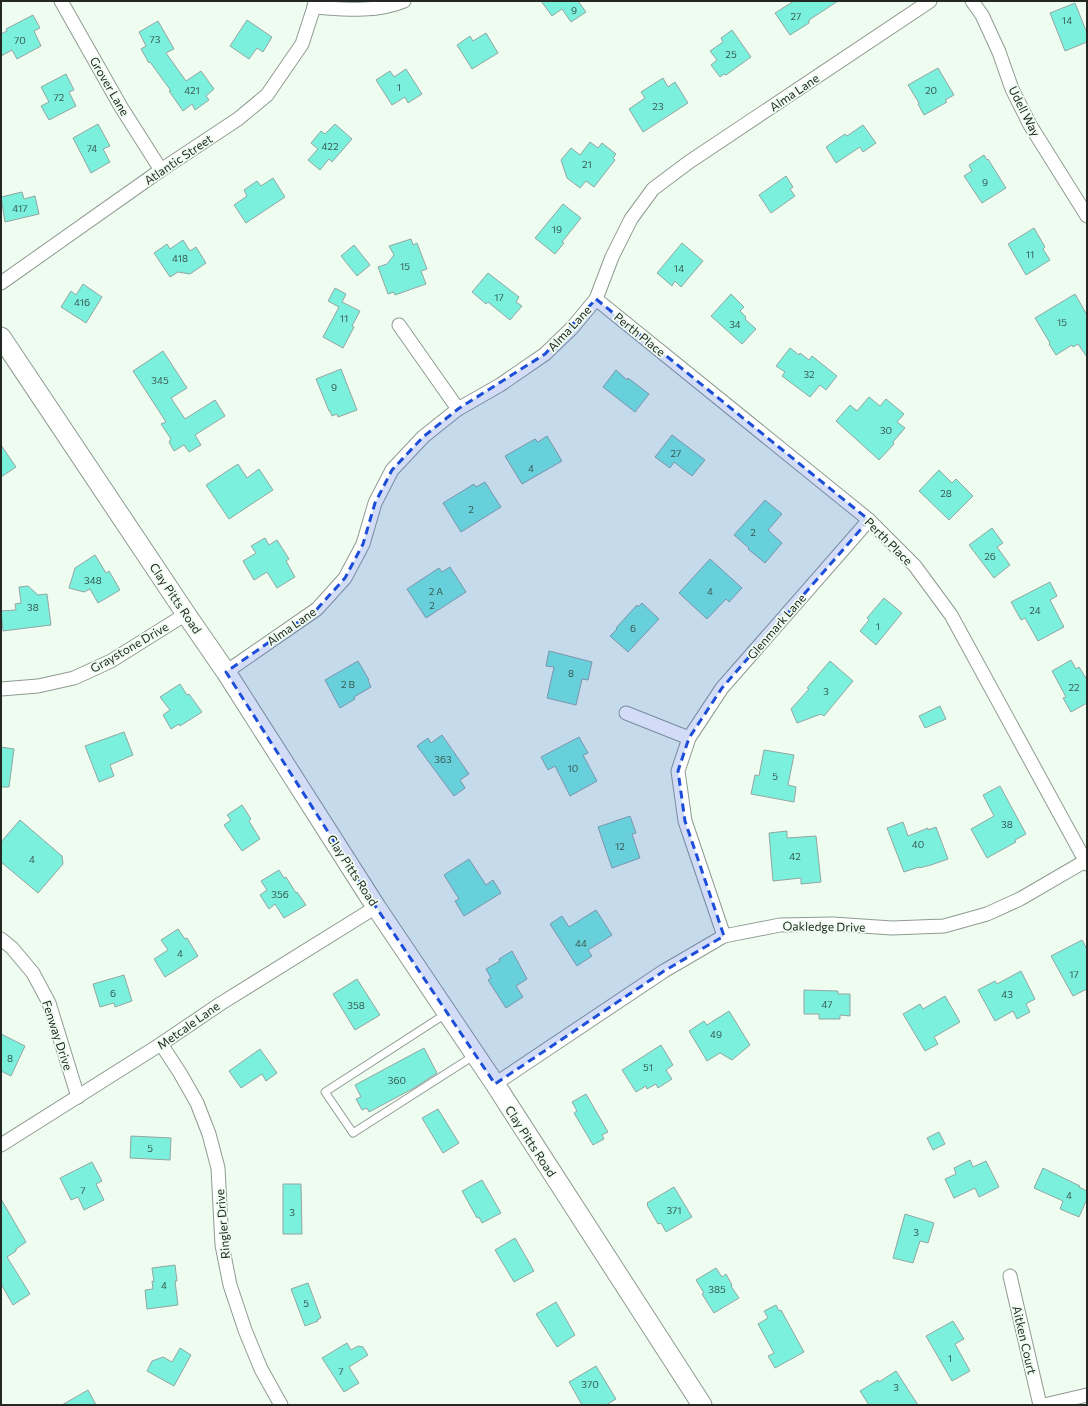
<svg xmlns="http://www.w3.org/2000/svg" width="1088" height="1406" font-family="Commissioner,sans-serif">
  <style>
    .building { fill: #7af0dd; stroke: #94a6a2 }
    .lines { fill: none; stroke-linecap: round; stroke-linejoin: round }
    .lane-casing { stroke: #8f9b91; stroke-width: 9 }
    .street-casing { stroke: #8f9b91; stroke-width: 15 }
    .secondary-casing { stroke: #8f9b91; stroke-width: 21 }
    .lane { stroke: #fff; stroke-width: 7 }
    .street { stroke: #fff; stroke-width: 13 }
    .secondary { stroke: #fff; stroke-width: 19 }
    .marked { fill: #1d4ed8; fill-opacity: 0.2; stroke: #1d4ed8; stroke-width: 3; stroke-dasharray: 8 5; stroke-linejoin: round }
    .labels { text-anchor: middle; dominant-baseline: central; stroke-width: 3.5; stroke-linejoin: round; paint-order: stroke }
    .number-label { font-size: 10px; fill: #395a52 }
    .street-label { font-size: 12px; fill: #232823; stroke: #effdf1 }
  </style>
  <rect width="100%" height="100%" fill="#effdf1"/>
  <g class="building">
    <polygon points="541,1 578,1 586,12 571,22 562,9 552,16"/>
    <polygon points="794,1 838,1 809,20 809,23 790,35 775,13"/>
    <polygon points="1075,3 1087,33 1087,42 1065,51 1050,13"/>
    <polygon points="33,15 40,28 34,31 41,46 17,59 12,50 1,56 1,34 7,31 6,29"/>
    <polygon points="247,20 272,37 263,52 257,48 249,59 230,46"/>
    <polygon points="158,21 174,49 166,53 186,81 201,71 214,89 206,96 209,100 195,110 192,104 183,111 169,91 171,91 150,62 149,63 141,49 146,46 139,32"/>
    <polygon points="732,30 751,57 726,75 724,74 720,77 711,65 717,60 710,51 723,42 721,38"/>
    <polygon points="486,33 498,53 472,69 457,45 470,36 473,41"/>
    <polygon points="938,68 954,95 945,100 947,102 924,115 918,104 919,103 908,85"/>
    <polygon points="406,69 422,94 408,103 405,97 392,105 376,80 390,71 394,77"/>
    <polygon points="66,74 74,90 69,92 76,106 49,120 41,106 49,102 41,87"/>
    <polygon points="663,78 668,87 675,82 688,103 643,132 629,109 645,98 641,92"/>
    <polygon points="98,124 110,146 103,149 110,162 91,173 73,138"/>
    <polygon points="335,124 352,139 332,162 329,159 320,170 308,160 318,149 311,143 321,131 325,134"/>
    <polygon points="863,125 876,143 863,152 860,147 836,163 826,147 845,134 847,136"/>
    <polygon points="590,142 598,148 602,143 616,154 613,158 615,160 594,187 586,181 580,188 567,178 561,160 571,148 580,155"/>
    <polygon points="984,155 987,160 988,159 1006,188 982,203 964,176 972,171 969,165"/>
    <polygon points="786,176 793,187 790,189 795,196 771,213 759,195"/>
    <polygon points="273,178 285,197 246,223 234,205 247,196 244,190 257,181 261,186"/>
    <polygon points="22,192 24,199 35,196 39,214 5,222 1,197"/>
    <polygon points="563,204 581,218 562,242 564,243 555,254 535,238"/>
    <polygon points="1034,228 1045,247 1043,249 1050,260 1026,275 1008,244"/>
    <polygon points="411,239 413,245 417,243 427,269 421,271 426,284 395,295 394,292 388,294 378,267 387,264 394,255 389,246"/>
    <polygon points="183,240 190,251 196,247 206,263 190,274 178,272 170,277 154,253 167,244 170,249"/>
    <polygon points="682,243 703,261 681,287 675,281 672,286 657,273"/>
    <polygon points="354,245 370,265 357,276 341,256"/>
    <polygon points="488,273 519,297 516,302 522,306 510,320 488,302 486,304 472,292"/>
    <polygon points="83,284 102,297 86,323 61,307 71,291 76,295"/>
    <polygon points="335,288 346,294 342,302 360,311 352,326 354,327 343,348 323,337 339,307 328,301"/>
    <polygon points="731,294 744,307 740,311 746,317 745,319 756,329 742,344 711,316"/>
    <polygon points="1075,294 1087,315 1087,357 1078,344 1073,347 1072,345 1056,355 1049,344 1050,343 1035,318"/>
    <polygon points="790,348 799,355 800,353 809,360 812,356 837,376 826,390 820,385 810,397 782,376 785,372 776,366"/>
    <polygon points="163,351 187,388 171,398 185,419 215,400 225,416 195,435 201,445 189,452 184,445 174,451 169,442 171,439 161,424 166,422 133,371"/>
    <polygon points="341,369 357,410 338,417 337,414 332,416 330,411 329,411 316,379"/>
    <polygon points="616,370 627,380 628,378 649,394 635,412 603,387"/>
    <polygon points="869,397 880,406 886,399 904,414 897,422 905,428 893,442 894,444 879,460 836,421 850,405 857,411"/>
    <polygon points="672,435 705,460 692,476 674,462 670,468 655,457"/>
    <polygon points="547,436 562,461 522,484 505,456 535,439 538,442"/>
    <polygon points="1,445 16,467 1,477"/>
    <polygon points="238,464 247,478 259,469 273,490 229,519 206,485"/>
    <polygon points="939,470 952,483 956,479 973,496 949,520 919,491"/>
    <polygon points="485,482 501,507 461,532 443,503 474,484 476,487"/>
    <polygon points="765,500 782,514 768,530 782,543 765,563 748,549 749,548 734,535"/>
    <polygon points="992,528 1003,543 997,547 1010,565 994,578 969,545"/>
    <polygon points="265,538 269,545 277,540 289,559 286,561 295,577 277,588 267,572 254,580 243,561 256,553 251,546"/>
    <polygon points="95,555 106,573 109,571 120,590 98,603 90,589 84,592 69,588 75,568"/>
    <polygon points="710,559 742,588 729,602 726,599 707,619 679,593"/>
    <polygon points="450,567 466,592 426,618 407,589 439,568 442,572"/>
    <polygon points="1050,582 1057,596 1050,600 1064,627 1038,641 1025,618 1021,620 1011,602"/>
    <polygon points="28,586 38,595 47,594 51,625 3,631 1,611 16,610 15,604 21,603 19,587"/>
    <polygon points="884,598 902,613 876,645 860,631 869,620 867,618"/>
    <polygon points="642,603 659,619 628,652 610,636 617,629 616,628 637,605 638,607"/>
    <polygon points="549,651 592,662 588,680 582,679 576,705 547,698 554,667 546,666"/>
    <polygon points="1071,660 1076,669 1079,667 1087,680 1087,703 1071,712 1063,698 1066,697 1052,671"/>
    <polygon points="358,661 369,680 368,680 371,687 354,697 355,699 340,708 325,680"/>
    <polygon points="830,661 853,681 824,716 821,714 797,723 791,709 809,689 807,688"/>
    <polygon points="180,684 187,695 189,694 202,712 180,726 179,724 171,729 163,715 170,710 160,697"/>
    <polygon points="940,706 946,719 925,728 919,716"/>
    <polygon points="124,732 133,755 110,765 114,776 99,782 85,746"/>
    <polygon points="442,735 469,774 460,780 465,788 454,796 417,746 428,738 431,743"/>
    <polygon points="579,737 588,753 583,755 597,781 570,796 555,766 548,770 541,757"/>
    <polygon points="1,747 14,749 9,787 1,787"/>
    <polygon points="764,750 794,755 788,785 796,787 794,802 751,794 755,775 759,776"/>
    <polygon points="1000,786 1026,834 1015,840 1016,842 987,858 971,829 994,816 983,795"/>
    <polygon points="242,805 251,819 249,821 260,839 242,851 224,825 231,820 227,815"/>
    <polygon points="630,816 636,833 632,834 640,858 612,868 598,827"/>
    <polygon points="20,820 62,856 63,864 38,893 1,862 1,842"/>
    <polygon points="903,822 908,836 928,828 928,830 936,827 948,859 931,865 919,868 919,867 904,872 887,828"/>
    <polygon points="787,831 787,838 816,836 821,882 801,884 801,878 773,881 769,833"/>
    <polygon points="469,859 486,885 493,880 501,893 464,916 455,901 459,899 444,875"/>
    <polygon points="279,870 284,878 286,877 296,893 297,892 306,905 284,918 275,904 269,909 260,895 267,890 261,881"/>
    <polygon points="596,910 612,935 588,950 592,956 577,966 550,924 562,916 569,927"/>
    <polygon points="178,929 185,939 187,938 198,956 165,977 154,959 168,950 161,940"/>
    <polygon points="1082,940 1087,949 1087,989 1073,996 1051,956"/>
    <polygon points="512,951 527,979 516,986 523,997 506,1008 488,980 491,978 486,969 500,961 499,959"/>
    <polygon points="1021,971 1035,999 1026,1004 1030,1012 1017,1019 1013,1011 995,1021 978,990 995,981 997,984"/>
    <polygon points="124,975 132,1001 115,1007 114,1003 100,1007 93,984"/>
    <polygon points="357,979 380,1015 355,1030 333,994"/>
    <polygon points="804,990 838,991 838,994 850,994 850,1016 840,1015 840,1019 819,1019 819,1014 804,1014"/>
    <polygon points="945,996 960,1022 934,1037 938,1044 925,1051 903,1014 920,1004 923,1009"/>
    <polygon points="729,1011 750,1045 732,1060 720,1053 707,1061 689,1031 704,1021 707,1025"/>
    <polygon points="1,1034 25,1046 11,1076 1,1071"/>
    <polygon points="661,1045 673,1065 666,1070 672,1079 658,1088 656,1084 647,1089 646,1086 636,1092 622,1070"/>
    <polygon points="424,1048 437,1073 414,1088 369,1112 367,1108 362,1110 356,1099 361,1097 355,1085"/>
    <polygon points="260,1049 277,1073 266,1081 262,1074 241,1088 229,1071"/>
    <polygon points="586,1094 608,1132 602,1135 604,1139 593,1145 574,1113 577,1111 572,1102"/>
    <polygon points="438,1109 459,1143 443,1153 422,1118"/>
    <polygon points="939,1132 945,1144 933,1150 927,1138"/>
    <polygon points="131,1136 171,1138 170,1160 130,1158"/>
    <polygon points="970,1160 973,1167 986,1161 999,1187 979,1197 975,1188 954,1198 945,1179 956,1174 954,1168"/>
    <polygon points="92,1162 102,1181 96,1184 104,1200 84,1210 78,1197 71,1200 60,1178"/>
    <polygon points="1043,1168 1080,1186 1079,1187 1087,1191 1087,1199 1079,1217 1060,1209 1063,1201 1034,1188"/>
    <polygon points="482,1180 501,1213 482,1223 479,1217 477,1218 462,1191"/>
    <polygon points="283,1184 301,1184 302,1234 283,1234"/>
    <polygon points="674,1187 692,1217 666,1232 661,1223 658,1224 647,1205 648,1204 647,1203"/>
    <polygon points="1,1199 26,1242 16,1249 16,1251 7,1257 30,1294 13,1305 1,1284"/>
    <polygon points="905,1214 934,1223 928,1243 920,1241 913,1263 893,1258"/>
    <polygon points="515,1238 534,1271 514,1282 495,1250"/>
    <polygon points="175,1265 177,1281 175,1281 178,1305 147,1309 145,1290 153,1289 152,1281 154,1282 152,1268"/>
    <polygon points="716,1268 722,1277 726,1274 732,1285 731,1286 739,1298 714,1313 702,1294 704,1293 696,1280"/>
    <polygon points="308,1283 321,1318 317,1320 318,1321 305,1326 291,1289"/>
    <polygon points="556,1302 575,1335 557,1347 536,1314"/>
    <polygon points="776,1305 779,1311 781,1310 804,1352 775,1368 768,1356 774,1353 758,1324 768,1318 764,1311"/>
    <polygon points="953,1321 964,1339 955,1344 970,1371 952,1381 926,1336"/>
    <polygon points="347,1343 351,1350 358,1346 363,1347 368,1355 349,1367 359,1383 344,1392 322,1358"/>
    <polygon points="180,1348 191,1355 174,1386 147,1371 152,1361 163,1357 172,1362"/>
    <polygon points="596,1366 616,1399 606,1405 582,1405 569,1382"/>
    <polygon points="896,1371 918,1405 869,1405 860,1391 878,1380 879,1382"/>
    <polygon points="88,1390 96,1405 62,1405"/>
  </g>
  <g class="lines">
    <defs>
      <polyline id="lane" points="447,1013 325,1092 353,1133 475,1055"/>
      <g id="street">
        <polyline points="61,1 121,107 161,170"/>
        <polyline points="972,1 982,15 999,52 1012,89 1030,125 1087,216"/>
        <path d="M 314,7 C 344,9 375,13 404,1"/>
        <polyline points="1,283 161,170 238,119 267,95 302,44 314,7 315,1"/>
        <polyline points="596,299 869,520 915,566 951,615 1087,864"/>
        <polyline points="399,325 458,409"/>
        <polyline points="226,672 317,609 345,578 363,544 375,503 392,470 423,437 458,409 500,385 545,354 572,328 596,299 612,257 631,219 653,189 689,162 930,1"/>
        <polyline points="1,689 38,686 74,678 111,661 186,614"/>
        <polyline points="626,713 689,738"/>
        <polyline points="724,936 685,821 678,771 689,738 722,688 869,520"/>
        <polyline points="1,939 12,948 33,973 49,1003 78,1097"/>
        <polyline points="161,1044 180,1073 197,1103 209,1134 218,1168 222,1245 230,1285 245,1330 261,1369 281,1405"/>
        <polyline points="495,1084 664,971 724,936 780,925 833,924 892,928 944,926 987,914 1020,899 1087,860"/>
        <polyline points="1,1145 161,1044 220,1004 376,907"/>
        <polyline points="1010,1276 1040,1405"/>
        <polyline points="1044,1405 1087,1395"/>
      </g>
      <polyline id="secondary" points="1,337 186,614 226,672 376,907 495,1084 702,1405"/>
    </defs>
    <use href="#lane" class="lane-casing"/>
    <use href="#street" class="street-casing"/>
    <use href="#secondary" class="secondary-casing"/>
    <use href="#lane" class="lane"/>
    <use href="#street" class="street"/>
    <use href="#secondary" class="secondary"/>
  </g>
  <path class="marked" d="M 596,299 L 869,520 L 722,688 L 689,738 L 678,771 L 685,821 L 724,936 L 664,971 L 495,1084 L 376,907 L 226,672 L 317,609 L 345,578 L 363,544 L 375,503 L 392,470 L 423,437 L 458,409 L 545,354 Z"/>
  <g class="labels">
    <g class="number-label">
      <text x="574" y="10">9</text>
      <text x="796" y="16">27</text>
      <text x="1067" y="20">14</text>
      <text x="155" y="39">73</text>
      <text x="20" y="40">70</text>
      <text x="731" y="54">25</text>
      <text x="399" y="87">1</text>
      <text x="192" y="90">421</text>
      <text x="931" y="90">20</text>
      <text x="59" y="97">72</text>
      <text x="658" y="106">23</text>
      <text x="330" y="146">422</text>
      <text x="92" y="148">74</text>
      <text x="587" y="164">21</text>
      <text x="985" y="182">9</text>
      <text x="20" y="208">417</text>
      <text x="557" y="229">19</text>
      <text x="1030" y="254">11</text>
      <text x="180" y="258">418</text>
      <text x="405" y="266">15</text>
      <text x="679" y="268">14</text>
      <text x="499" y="297">17</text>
      <text x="82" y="302">416</text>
      <text x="344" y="318">11</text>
      <text x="1062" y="322">15</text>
      <text x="735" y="324">34</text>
      <text x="809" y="374">32</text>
      <text x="160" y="380">345</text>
      <text x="334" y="387">9</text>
      <text x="886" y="430">30</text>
      <text x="676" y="453">27</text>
      <text x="531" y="468">4</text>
      <text x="946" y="493">28</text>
      <text x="471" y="509">2</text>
      <text x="753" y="532">2</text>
      <text x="990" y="556">26</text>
      <text x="93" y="580">348</text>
      <text x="436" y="591">2 A</text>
      <text x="710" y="591">4</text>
      <text x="432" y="605">2</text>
      <text x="33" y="607">38</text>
      <text x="1035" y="610">24</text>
      <text x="878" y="626">1</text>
      <text x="633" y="628">6</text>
      <text x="571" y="673">8</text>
      <text x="348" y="684">2 B</text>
      <text x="1074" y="687">22</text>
      <text x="826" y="691">3</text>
      <text x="443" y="759">363</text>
      <text x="573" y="768">10</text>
      <text x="775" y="776">5</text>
      <text x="1007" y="824">38</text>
      <text x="918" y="844">40</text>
      <text x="620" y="846">12</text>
      <text x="795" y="856">42</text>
      <text x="32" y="859">4</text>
      <text x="280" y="894">356</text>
      <text x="581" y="943">44</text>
      <text x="180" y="953">4</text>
      <text x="1074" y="974">17</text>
      <text x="113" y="993">6</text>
      <text x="1007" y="994">43</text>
      <text x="827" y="1004">47</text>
      <text x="356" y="1005">358</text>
      <text x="716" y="1034">49</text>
      <text x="10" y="1058">8</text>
      <text x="648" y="1067">51</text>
      <text x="397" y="1080">360</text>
      <text x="150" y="1148">5</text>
      <text x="83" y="1190">7</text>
      <text x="1069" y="1195">4</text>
      <text x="674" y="1210">371</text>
      <text x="292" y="1212">3</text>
      <text x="916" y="1232">3</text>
      <text x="164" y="1285">4</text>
      <text x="717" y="1289">385</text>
      <text x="306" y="1303">5</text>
      <text x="950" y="1358">1</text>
      <text x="341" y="1371">7</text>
      <text x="590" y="1384">370</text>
      <text x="896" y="1387">3</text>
    </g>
    <g class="street-label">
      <text transform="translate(110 86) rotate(60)">Grover Lane</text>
      <text transform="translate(794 92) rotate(-34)">Alma Lane</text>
      <text transform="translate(1025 111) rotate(63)">Udell Way</text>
      <text transform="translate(178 159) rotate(-34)">Atlantic Street</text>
      <text transform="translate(569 328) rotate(-47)">Alma Lane</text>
      <text transform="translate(640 334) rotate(39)">Perth Place</text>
      <text transform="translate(889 541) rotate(45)">Perth Place</text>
      <text transform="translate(176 598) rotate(56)">Clay Pitts Road</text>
      <text transform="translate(291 626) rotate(-35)">Alma Lane</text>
      <text transform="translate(776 626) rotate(-49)">Glenmark Lane</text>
      <text transform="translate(129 647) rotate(-30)">Graystone Drive</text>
      <text transform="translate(353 870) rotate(57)">Clay Pitts Road</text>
      <text transform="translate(824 926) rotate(1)">Oakledge Drive</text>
      <text transform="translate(188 1025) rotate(-35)">Metcale Lane</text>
      <text transform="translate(58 1035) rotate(72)">Fenway Drive</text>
      <text transform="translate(531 1141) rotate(57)">Clay Pitts Road</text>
      <text transform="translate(222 1224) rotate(-95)">Ringler Drive</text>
      <text transform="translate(1025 1340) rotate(77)">Aitken Court</text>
    </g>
  </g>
  <rect width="1088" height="1406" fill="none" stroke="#232823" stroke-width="4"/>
</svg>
